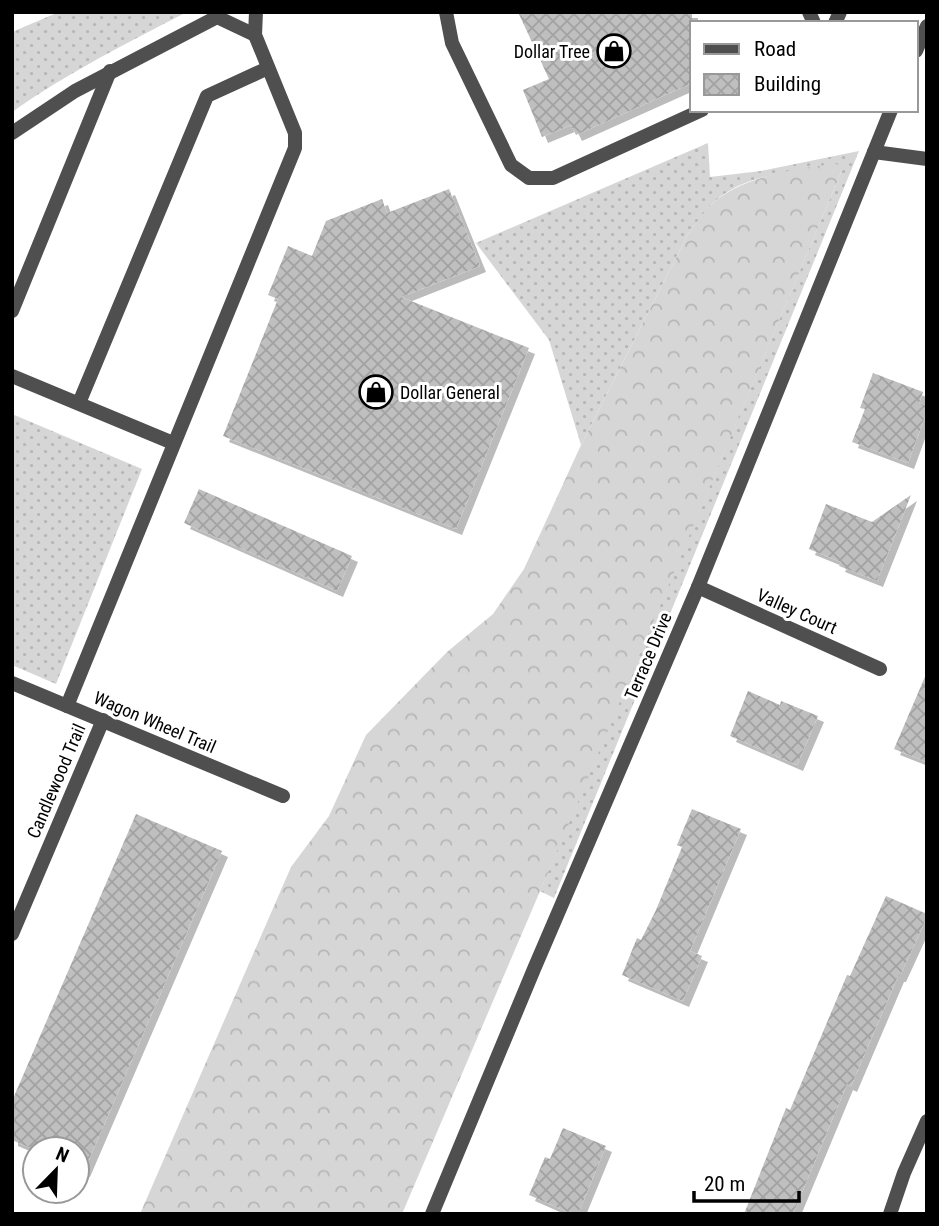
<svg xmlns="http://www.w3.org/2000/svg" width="939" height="1226" font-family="'Roboto Condensed',sans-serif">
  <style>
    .grass { fill: url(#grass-dots) }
    .forest { fill: url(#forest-crowns) }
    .building { fill: url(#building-cross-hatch); filter: url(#shadow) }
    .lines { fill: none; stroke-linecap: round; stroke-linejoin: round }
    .lane { stroke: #4f4f4f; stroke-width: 14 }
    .street { stroke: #4f4f4f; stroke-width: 14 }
    .labels { text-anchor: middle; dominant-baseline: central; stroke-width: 6; stroke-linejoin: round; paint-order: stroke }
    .poi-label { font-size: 18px; fill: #000; stroke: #fff; text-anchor: end }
    .street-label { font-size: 18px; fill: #000; stroke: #fff }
  </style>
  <defs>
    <pattern id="grass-dots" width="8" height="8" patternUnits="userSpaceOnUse" patternTransform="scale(1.75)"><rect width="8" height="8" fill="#d6d6d6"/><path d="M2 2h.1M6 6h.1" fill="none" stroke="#b6b6b6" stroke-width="1.8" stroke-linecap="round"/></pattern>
    <pattern id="forest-crowns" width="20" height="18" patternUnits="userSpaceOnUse" patternTransform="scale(1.75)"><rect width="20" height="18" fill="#d6d6d6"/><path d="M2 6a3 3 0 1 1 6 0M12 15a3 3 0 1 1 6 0" fill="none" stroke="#b6b6b6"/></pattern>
    <pattern id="building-cross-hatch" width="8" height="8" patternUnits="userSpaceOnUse" patternTransform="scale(1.75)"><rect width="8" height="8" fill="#bfbfbf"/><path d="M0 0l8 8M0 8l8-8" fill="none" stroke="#a2a2a2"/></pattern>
    <filter id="shadow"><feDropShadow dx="6" dy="6" stdDeviation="0" flood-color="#0004"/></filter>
  </defs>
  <rect width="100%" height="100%" fill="#fff"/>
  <g class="grass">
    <path d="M 59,12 L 187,12 C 127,43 67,73 12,112 L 12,32 Z"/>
    <path d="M 708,143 L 710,177 L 761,171 L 859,151 L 554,898 L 540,891 L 842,170 C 798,170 745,172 712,204 C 703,213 696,224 688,234 L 581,445 L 549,340 L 476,243 Z"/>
    <polygon points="12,414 142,469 56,684 12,665"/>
  </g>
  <path class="forest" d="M 837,164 L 842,170 L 573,814 L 402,1214 L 140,1214 L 291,867 L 329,816 L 366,735 L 447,652 L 493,614 L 524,569 L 581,445 L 688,234 C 696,224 703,212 712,204 C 741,177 799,167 837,164 Z"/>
  <g class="building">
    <polygon points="518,12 692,12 692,83 576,135 571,125 542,137 523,90 549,79"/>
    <polygon points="449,189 480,266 401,297 529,348 456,529 223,436 278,299 268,295 288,246 312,256 326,221 382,199 387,213"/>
    <polygon points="873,373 923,392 919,403 927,406 927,411 908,463 852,442 865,409 860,408"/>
    <polygon points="199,489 352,556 337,591 184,523"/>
    <polygon points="911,495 877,581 839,566 841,562 809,549 826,504 872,522"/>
    <polygon points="927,672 927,762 894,749"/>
    <polygon points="748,691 780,705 781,701 818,716 797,765 730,736"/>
    <polygon points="692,809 741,829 690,951 702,956 683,1001 622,975 637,938 641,940 656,910 682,847 677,845"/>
    <polygon points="136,814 222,851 84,1171 77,1168 77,1149 35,1150 12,1140 12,1101"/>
    <polygon points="886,896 927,914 927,917 900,976 898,976 851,1086 847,1084 793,1214 744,1214 786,1108 790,1110 847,975 850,976"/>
    <polygon points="563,1128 606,1146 578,1214 572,1214 529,1195 545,1157 550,1159"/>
  </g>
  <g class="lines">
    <g class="lane">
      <polyline points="215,12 217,17 255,35"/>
      <polyline points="446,12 452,43 511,165 529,178 553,178 702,110"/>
      <polyline points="809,12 814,23"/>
      <polyline points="835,23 840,12"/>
      <polyline points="12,311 110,71"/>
      <polyline points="12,376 173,443"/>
      <polyline points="79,403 207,96 268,68"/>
      <polyline points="67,706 295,148 295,133 255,35 256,12"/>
    </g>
    <g class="street">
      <polyline points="916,51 927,26"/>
      <polyline points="12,133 75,91 217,17"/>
      <polyline points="874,152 927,159"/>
      <polyline points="698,587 880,669"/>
      <polyline points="12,683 283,796"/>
      <polyline points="12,934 103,720"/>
      <polyline points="432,1214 534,969 698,587 891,110"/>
      <polyline points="890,1214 904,1173 927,1121"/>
    </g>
  </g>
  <defs>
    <symbol id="shop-ring" viewBox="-11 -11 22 22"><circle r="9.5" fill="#fff" stroke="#000" stroke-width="1.5"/><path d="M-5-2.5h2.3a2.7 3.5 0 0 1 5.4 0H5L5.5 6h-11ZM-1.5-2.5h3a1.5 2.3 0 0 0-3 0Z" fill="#000"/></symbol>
  </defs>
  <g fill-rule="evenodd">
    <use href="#shop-ring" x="595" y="32" width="38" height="38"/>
    <use href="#shop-ring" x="357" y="373" width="38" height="38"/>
  </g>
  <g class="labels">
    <g class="poi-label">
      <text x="590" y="51">Dollar Tree</text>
      <text x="400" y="392" text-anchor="start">Dollar General</text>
    </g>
    <g class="street-label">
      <text transform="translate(797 611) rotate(24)">Valley Court</text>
      <text transform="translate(648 656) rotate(-67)">Terrace Drive</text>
      <text transform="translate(155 722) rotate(23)">Wagon Wheel Trail</text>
      <text transform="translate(56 781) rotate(-67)">Candlewood Trail</text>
    </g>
  </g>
  <rect width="939" height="1226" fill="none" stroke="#000000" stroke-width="28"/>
  <rect x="690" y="21" width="228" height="91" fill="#ffffff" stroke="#999999" stroke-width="2"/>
  <rect x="704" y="44" width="35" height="10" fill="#4f4f4f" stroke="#999999" stroke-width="2"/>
  <text x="754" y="56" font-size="21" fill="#000000">Road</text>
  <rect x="704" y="74" width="35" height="21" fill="url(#building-cross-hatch)" stroke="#999999" stroke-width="2"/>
  <text x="754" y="91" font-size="21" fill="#000000">Building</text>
  <g transform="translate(56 1170) rotate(23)"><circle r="33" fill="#ffffff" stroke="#999999" stroke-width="2"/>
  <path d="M0-5L12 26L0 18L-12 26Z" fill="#000000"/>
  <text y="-10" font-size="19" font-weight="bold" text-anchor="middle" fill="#000000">N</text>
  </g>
  <path d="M694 1191v10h105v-10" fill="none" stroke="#000000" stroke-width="3.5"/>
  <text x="704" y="1191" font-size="21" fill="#000000" stroke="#ffffff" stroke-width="5" paint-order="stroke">20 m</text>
</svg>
